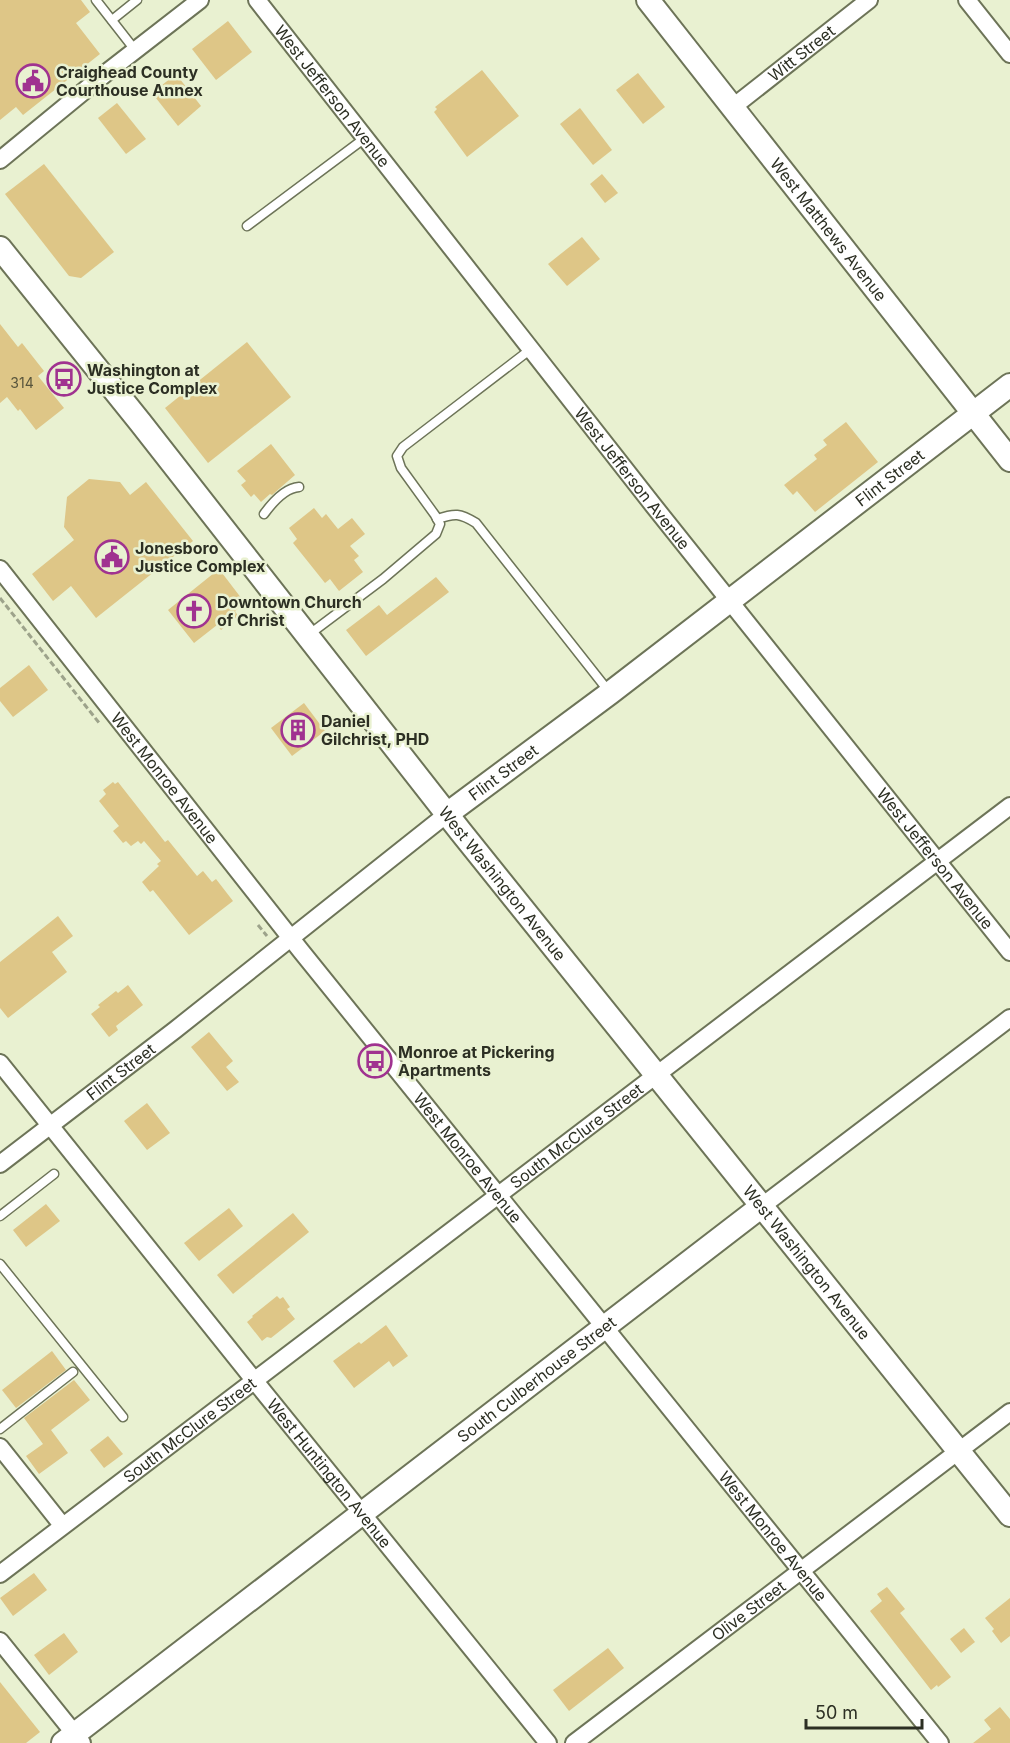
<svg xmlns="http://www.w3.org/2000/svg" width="1010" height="1743" font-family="Inter,sans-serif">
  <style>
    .building { fill: #dec687 }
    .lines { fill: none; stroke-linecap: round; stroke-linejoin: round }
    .lane-casing { stroke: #6d7458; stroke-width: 11 }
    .street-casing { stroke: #6d7458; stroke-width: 20 }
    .secondary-casing { stroke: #6d7458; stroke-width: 26 }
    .path { stroke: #9da38b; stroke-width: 3; stroke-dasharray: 6 3; stroke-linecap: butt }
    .lane { stroke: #fff; stroke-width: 8 }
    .street { stroke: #fff; stroke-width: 16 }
    .secondary { stroke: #fff; stroke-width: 22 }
    .labels { text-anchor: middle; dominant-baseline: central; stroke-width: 5; stroke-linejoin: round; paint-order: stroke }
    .number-label { font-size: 14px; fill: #58553c }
    .street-label { font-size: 16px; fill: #2c2f23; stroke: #e9f1d1 }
    .poi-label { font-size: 16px; font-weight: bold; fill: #2c2f23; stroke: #e9f1d1; text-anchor: start }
  </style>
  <rect width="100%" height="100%" fill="#e9f1d1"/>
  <g class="building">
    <polygon points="0,0 81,0 90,12 76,23 100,54 23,115 16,107 0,120"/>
    <polygon points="228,21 252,52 216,80 192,49"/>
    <polygon points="482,70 519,116 467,157 434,112 437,109 435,107"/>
    <polygon points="638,73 665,107 643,124 616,90"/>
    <polygon points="176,74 201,106 178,126 152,93"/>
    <polygon points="117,103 146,139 126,154 98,118"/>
    <polygon points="580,108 612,150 593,165 560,124"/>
    <polygon points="44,164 114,252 81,278 69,276 5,194"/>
    <polygon points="602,174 618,193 605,203 590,184"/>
    <polygon points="582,237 600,259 567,286 548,264"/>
    <polygon points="0,324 18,347 22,343 44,371 38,376 64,408 36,430 20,409 18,411 7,397 0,403"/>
    <polygon points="247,342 291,397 208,463 165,408"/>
    <polygon points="846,422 878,462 815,512 797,491 793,495 784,485 817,459 814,455 827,445 823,440"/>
    <polygon points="271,444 295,475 272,495 270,494 261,502 254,494 251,497 241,485 246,481 237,471"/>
    <polygon points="89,479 120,482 130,495 146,482 193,541 96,618 71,586 53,601 32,574 74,540 64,527 67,497"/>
    <polygon points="314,508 322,518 326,514 338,529 352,518 365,534 350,546 359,556 354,560 363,572 339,591 330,579 325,583 293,543 297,539 289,528"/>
    <polygon points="219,569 245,603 235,611 238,616 221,630 217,625 194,643 168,610"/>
    <polygon points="436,577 449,592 366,656 346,630 379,605 387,615"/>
    <polygon points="29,665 48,690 13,717 0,701 0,688"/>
    <polygon points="304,703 325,731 292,756 271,728"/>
    <polygon points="113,782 115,784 118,782 165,842 168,840 197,876 203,871 212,882 216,879 233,901 189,935 153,890 150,892 142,882 159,866 157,864 161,861 144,841 141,844 138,841 131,846 126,841 123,843 113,831 119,826 99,801 106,794 103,790"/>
    <polygon points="58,916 73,936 52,952 67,972 8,1018 0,1008 0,962"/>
    <polygon points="128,985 143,1005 116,1026 118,1030 109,1037 91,1014 100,1007 98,1005 116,991 118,993"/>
    <polygon points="209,1032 233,1061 226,1067 239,1082 227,1091 191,1047"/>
    <polygon points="147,1103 170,1133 147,1150 124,1121"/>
    <polygon points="46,1204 60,1221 26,1247 13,1230"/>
    <polygon points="229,1208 243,1226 199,1261 184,1243"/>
    <polygon points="293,1213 309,1232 233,1294 217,1275"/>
    <polygon points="277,1296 280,1299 283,1297 290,1307 287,1309 295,1319 271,1338 267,1337 262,1341 247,1322 253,1317 252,1316"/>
    <polygon points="386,1325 408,1356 393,1367 389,1361 354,1388 333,1361 359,1342 361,1344"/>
    <polygon points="52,1351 66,1370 16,1408 2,1390"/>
    <polygon points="74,1380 90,1400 51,1430 68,1453 39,1474 26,1456 43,1444 24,1418"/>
    <polygon points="108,1436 123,1454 104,1468 90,1450"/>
    <polygon points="34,1573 47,1590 13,1616 0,1598"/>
    <polygon points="887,1587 905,1609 900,1613 951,1677 938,1687 937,1685 931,1690 870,1611 882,1601 877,1594"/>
    <polygon points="1010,1598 1010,1636 1001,1643 992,1631 994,1629 985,1618"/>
    <polygon points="964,1628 975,1642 961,1653 950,1639"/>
    <polygon points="64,1633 78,1652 49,1675 34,1655"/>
    <polygon points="608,1648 624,1668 569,1711 553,1690"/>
    <polygon points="0,1682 40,1732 26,1743 0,1743"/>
    <polygon points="1000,1707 1010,1719 1010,1743 973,1743 991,1729 984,1720"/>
  </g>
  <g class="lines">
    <defs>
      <g id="lane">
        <polyline points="96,0 135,50"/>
        <polyline points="112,20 137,0"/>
        <polyline points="247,226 365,138"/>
        <path d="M 264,514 C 272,503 285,488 299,487"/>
        <path d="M 437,519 C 455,513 460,513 476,523 L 610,693"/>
        <polyline points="307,636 383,579 436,534 440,524 435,515 401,468 397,456 403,447 531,349"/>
        <polyline points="0,1216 54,1174"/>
        <polyline points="0,1264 123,1417"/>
        <polyline points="0,1429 73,1372"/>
      </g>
      <g id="street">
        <path id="s1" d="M 257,0 L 653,505 L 1010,952"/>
        <polyline points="967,0 1010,54"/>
        <path id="s2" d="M 733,107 L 869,0"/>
        <polyline points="0,160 106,73 200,0"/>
        <path id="s3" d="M 0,569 L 301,951 L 940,1743"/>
        <path id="s4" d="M 0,1063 L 254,1380 L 548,1743"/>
        <path id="s5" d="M 0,1164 L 175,1030 L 447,814"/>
        <polyline points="762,1206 1010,1018"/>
        <polyline points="0,1447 62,1525"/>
        <path id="s6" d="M 0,1574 L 1010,806"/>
        <polyline points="0,1641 82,1743"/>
        <path id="s7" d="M 574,1743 L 1010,1412"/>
      </g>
      <g id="secondary">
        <path id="s8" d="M 648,0 L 1010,460"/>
        <path id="s9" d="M 0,248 L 140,422 L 461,832 L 1010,1515"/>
        <path id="s10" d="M 447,814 L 610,693 L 1010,385"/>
        <path id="s11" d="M 63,1743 L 762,1206"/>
      </g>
    </defs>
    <use href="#lane" class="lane-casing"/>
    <use href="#street" class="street-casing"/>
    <use href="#secondary" class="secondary-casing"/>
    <g class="path">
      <polyline points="0,598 100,724"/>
      <polyline points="258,925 267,936"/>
    </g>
    <use href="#lane" class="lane"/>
    <use href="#street" class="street"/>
    <use href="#secondary" class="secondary"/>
  </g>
  <defs>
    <symbol id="civic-ring" viewBox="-11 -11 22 22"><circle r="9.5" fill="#e9f1d1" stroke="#a03290" stroke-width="1.5"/><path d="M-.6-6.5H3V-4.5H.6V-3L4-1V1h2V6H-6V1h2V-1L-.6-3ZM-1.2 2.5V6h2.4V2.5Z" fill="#a03290"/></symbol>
    <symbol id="bus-ring" viewBox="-11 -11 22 22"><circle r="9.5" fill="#e9f1d1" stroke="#a03290" stroke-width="1.5"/><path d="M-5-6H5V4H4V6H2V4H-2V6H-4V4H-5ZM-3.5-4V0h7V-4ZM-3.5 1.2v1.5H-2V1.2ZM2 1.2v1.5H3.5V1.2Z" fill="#a03290"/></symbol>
    <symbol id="church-ring" viewBox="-11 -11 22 22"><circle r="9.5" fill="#e9f1d1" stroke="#a03290" stroke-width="1.5"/><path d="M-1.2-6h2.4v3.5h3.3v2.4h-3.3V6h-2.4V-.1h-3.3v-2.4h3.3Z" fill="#a03290"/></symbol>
    <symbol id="building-ring" viewBox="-11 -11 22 22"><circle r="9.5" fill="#e9f1d1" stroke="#a03290" stroke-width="1.5"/><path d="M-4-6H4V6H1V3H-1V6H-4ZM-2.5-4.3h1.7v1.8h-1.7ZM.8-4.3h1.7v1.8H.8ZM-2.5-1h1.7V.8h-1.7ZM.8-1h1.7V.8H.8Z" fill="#a03290"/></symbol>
  </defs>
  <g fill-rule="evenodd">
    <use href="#civic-ring" x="14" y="62" width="38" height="38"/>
    <use href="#bus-ring" x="45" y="360" width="38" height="38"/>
    <use href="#civic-ring" x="93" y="538" width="38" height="38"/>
    <use href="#church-ring" x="175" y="592" width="38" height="38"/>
    <use href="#building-ring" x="279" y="711" width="38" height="38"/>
    <use href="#bus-ring" x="356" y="1042" width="38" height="38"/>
  </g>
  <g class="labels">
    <g class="number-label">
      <text x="22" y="382">314</text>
    </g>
    <g class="street-label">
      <text stroke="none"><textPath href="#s2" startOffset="87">Witt Street</textPath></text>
      <text stroke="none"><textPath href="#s1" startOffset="122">West Jefferson Avenue</textPath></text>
      <text stroke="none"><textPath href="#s8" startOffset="292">West Matthews Avenue</textPath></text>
      <text stroke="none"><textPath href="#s10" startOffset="556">Flint Street</textPath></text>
      <text stroke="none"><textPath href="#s1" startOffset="608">West Jefferson Avenue</textPath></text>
      <text stroke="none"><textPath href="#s10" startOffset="70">Flint Street</textPath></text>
      <text stroke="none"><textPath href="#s3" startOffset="266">West Monroe Avenue</textPath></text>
      <text stroke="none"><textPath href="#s1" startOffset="1094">West Jefferson Avenue</textPath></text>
      <text stroke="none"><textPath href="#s9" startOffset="810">West Washington Avenue</textPath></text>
      <text stroke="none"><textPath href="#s5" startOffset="152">Flint Street</textPath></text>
      <text stroke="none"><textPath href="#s6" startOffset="724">South McClure Street</textPath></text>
      <text stroke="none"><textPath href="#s3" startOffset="752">West Monroe Avenue</textPath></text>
      <text stroke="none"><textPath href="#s9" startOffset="1296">West Washington Avenue</textPath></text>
      <text stroke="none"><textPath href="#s11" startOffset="597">South Culberhouse Street</textPath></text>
      <text stroke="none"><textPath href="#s6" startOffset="238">South McClure Street</textPath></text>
      <text stroke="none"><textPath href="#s4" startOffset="526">West Huntington Avenue</textPath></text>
      <text stroke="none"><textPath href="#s3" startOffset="1238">West Monroe Avenue</textPath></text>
      <text stroke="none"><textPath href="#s7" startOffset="219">Olive Street</textPath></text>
    </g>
    <g class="poi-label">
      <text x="56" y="72">Craighead County<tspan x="56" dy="18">Courthouse Annex</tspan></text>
      <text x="87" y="370">Washington at<tspan x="87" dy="18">Justice Complex</tspan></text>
      <text x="135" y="548">Jonesboro<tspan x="135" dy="18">Justice Complex</tspan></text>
      <text x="217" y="602">Downtown Church<tspan x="217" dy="18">of Christ</tspan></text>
      <text x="321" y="721">Daniel<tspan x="321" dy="18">Gilchrist, PHD</tspan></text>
      <text x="398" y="1052">Monroe at Pickering<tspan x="398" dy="18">Apartments</tspan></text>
    </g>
  </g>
  <path d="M806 1719v9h116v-9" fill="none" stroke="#2c2f23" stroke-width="3"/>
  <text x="815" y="1719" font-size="18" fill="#2c2f23" stroke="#e9f1d1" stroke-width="4.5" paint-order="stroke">50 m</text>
</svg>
